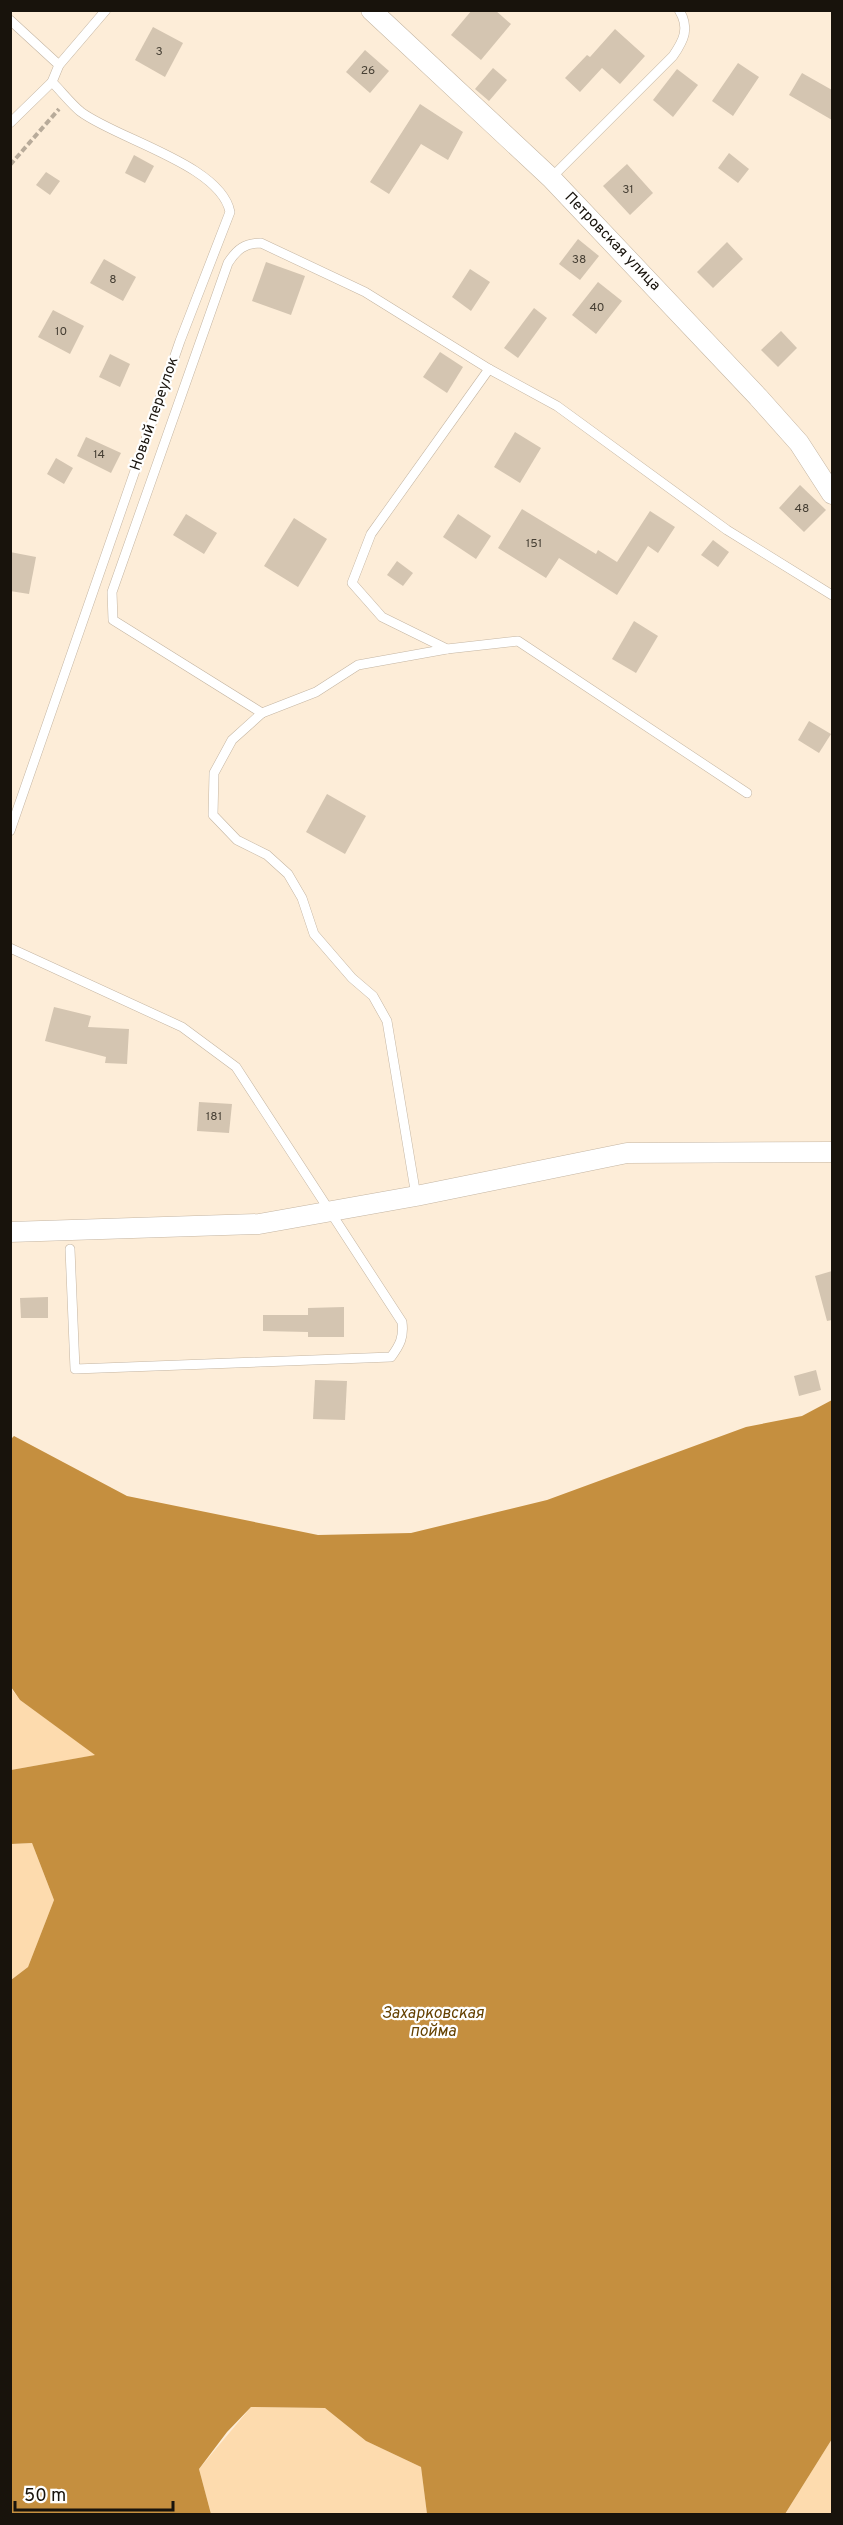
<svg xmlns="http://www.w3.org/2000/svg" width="843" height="2525" font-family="Overpass,sans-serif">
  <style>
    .green { fill: #fddbae }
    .water { fill: #c58f3f }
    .building { fill: #d4c5b1 }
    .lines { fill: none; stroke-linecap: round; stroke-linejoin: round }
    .service-casing { stroke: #c4b5a2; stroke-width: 10 }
    .minor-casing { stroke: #c4b5a2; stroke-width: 21 }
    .path { stroke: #b8ab9a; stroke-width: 4; stroke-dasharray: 6 3; stroke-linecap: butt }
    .service { stroke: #fff; stroke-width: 9 }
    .minor { stroke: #fff; stroke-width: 20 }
    .labels { text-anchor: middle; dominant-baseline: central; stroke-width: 4.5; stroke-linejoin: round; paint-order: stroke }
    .number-label { font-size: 12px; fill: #474035 }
    .street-label { font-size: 15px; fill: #18130c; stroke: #fff }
    .water-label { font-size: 16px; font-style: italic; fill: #654100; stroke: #fff }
  </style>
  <rect width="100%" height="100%" fill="#fdedd8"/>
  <g class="green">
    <polygon points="10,1687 20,1700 96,1755 11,1770"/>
    <polygon points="32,1843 54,1900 28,1967 11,1980 11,1844"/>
    <polygon points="251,2407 325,2408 366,2441 421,2467 427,2514 211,2514 199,2469"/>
    <polygon points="832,2439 832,2514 785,2514"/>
  </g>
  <polygon class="water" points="832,1400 832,2439 785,2514 427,2514 421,2467 366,2441 325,2408 251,2407 227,2432 199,2469 211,2514 11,2514 11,1980 28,1967 54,1900 32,1843 11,1844 11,1770 95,1755 20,1700 11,1687 11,1439 14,1436 127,1496 318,1535 411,1533 547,1500 746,1427 802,1416"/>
  <g class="building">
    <polygon points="472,10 495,10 511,24 481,60 451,35"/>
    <polygon points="153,27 183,43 165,77 135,60"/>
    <polygon points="615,29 645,56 620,84 602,68 580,92 565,78 587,55 590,57"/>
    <polygon points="365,50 389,71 370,93 346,72"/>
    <polygon points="738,63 759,77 733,116 712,101"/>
    <polygon points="493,68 507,80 489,101 475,89"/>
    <polygon points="677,69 698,85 673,117 653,100"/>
    <polygon points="802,73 832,90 832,120 789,95"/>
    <polygon points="420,104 463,132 448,160 421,144 389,194 370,182"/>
    <polygon points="729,153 749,169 738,183 718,168"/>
    <polygon points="134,155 154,166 145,183 125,173"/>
    <polygon points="627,164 653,193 630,215 603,186"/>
    <polygon points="46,172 60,181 50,195 36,185"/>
    <polygon points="578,239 599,256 580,280 559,264"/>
    <polygon points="727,242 743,259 713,288 697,272"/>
    <polygon points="104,259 136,277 123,301 90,283"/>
    <polygon points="266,262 305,276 291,315 252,301"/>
    <polygon points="470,269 490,282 471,311 452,297"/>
    <polygon points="598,282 622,301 596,334 572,315"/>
    <polygon points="534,308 547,318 518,358 504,348"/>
    <polygon points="53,310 84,326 70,354 38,337"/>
    <polygon points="781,331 797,348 778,367 761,350"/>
    <polygon points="440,352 463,367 447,393 423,377"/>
    <polygon points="110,354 130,364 120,387 99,377"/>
    <polygon points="515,432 541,448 520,483 494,467"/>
    <polygon points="86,437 121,453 111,473 77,456"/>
    <polygon points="56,458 73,468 64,484 47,474"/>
    <polygon points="800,485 826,510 804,532 779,508"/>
    <polygon points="522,509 596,554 598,550 617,562 650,511 675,527 658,553 648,546 617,595 559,558 546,578 498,548"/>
    <polygon points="186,514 217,533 204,554 173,535"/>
    <polygon points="458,514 491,536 476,559 443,537"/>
    <polygon points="294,518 327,539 298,587 264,566"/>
    <polygon points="713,540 729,552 718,567 701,555"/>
    <polygon points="10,552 36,557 29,594 10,591"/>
    <polygon points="397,561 413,573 403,586 387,575"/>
    <polygon points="634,621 658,636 636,673 612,659"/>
    <polygon points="809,721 831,734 819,753 798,740"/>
    <polygon points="327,794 366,816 345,854 306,832"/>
    <polygon points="54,1007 91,1016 88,1027 129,1029 127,1064 105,1063 106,1057 45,1041"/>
    <polygon points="199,1102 232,1104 229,1133 197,1131"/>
    <polygon points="832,1271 832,1320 827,1321 815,1276"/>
    <polygon points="48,1297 48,1318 21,1318 20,1298"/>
    <polygon points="344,1307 344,1337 308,1337 308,1332 263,1331 263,1315 308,1315 308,1308"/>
    <polygon points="816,1370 821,1390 799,1396 794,1376"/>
    <polygon points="315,1380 347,1381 345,1420 313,1419"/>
  </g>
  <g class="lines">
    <defs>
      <g id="service">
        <polyline points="10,20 59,65"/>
        <polyline points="10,123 52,82 59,65 106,10"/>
        <path d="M 551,178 L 673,56 C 684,40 690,28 679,10"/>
        <polyline points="447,649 382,617 352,583 371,534 489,369"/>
        <polyline points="262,713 316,692 358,665 447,649 518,641 747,793"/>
        <path d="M 10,831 L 180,341 L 230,212 C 221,165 117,139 81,112 C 71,104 62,92 52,82"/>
        <path d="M 10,948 L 182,1027 L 236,1067 L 402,1322 C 404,1337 400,1345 391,1357 L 75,1369 L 70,1249"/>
        <path d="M 416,1196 L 387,1021 L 373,996 L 352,978 L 314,934 L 302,898 L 288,874 L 267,855 L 237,840 L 213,815 L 214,773 L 232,740 L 262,713 L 113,620 L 112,592 L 228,263 C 237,249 245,243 261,243 L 365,292 L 489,369 L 557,406 L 727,530 L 832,595"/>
      </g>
      <g id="minor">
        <polyline points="371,10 551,178 758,397 799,443 832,494"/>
        <polyline points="10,1232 259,1224 416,1196 627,1153 832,1152"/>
      </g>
    </defs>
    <use href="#service" class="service-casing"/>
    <use href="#minor" class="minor-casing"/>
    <polyline class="path" points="10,165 59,109"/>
    <use href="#service" class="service"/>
    <use href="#minor" class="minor"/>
  </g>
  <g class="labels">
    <g class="number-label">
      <text x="159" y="52">3</text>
      <text x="368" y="71">26</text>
      <text x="628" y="190">31</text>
      <text x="579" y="260">38</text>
      <text x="113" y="280">8</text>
      <text x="597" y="308">40</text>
      <text x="61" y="332">10</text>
      <text x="99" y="455">14</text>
      <text x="802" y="509">48</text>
      <text x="534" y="544">151</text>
      <text x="214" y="1117">181</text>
    </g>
    <g class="street-label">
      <text transform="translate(612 242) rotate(46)">Петровская улица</text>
      <text transform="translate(155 414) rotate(-71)">Новый переулок</text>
    </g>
    <g class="water-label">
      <text x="433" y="2014">Захарковская<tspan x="433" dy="18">пойма</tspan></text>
    </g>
  </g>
  <rect width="843" height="2525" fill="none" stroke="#18130c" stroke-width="24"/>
  <path d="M15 2501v9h158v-9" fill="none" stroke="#18130c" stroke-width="3"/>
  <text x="24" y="2501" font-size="18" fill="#18130c" stroke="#ffffff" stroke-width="4.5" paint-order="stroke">50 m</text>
</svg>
